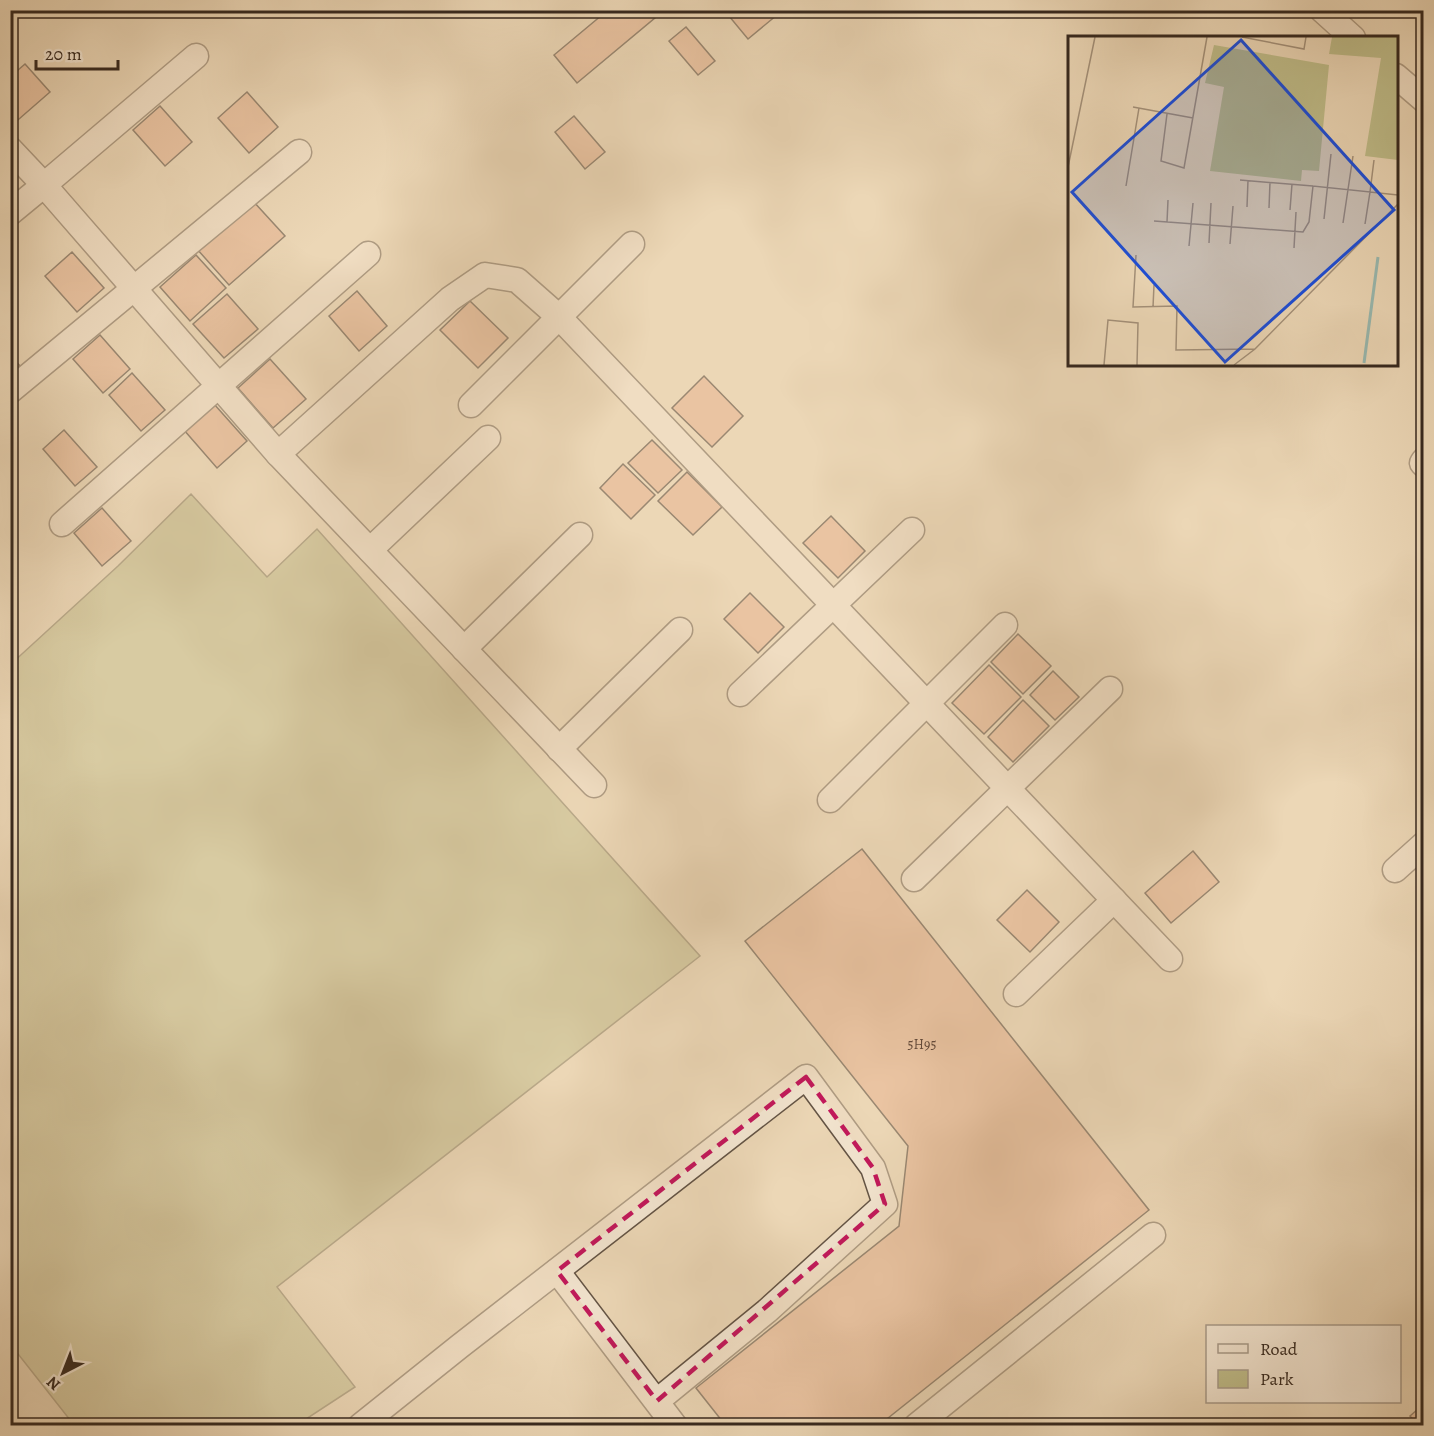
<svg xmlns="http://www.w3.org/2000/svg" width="1434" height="1436" font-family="Alegreya,serif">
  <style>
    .green { fill: #bfbc89; stroke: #7b7254; stroke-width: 1.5 }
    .building { fill: #e6ae8b; stroke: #37291f; stroke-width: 1.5 }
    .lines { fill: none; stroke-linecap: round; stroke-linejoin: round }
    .minor-casing { stroke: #645445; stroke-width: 27 }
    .minor { stroke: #f3e5d0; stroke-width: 24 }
    .marked { fill: none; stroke: #c2185b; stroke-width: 4.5; stroke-dasharray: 12 8; stroke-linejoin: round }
    .labels { text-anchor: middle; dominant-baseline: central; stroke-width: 4.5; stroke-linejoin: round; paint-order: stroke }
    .number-label { font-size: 14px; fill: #634a3a }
    .inset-river { fill: none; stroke: #99b9b0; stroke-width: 3 }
    .inset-road { fill: none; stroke: #a4917a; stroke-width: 1.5 }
    .view { fill: #1d4ed8; fill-opacity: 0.15; stroke: #1d4ed8; stroke-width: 3 }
    .inset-edge { fill: none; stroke: #37291f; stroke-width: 3 }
  </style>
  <rect width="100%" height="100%" fill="#ecd7b6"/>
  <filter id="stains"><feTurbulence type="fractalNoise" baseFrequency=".00333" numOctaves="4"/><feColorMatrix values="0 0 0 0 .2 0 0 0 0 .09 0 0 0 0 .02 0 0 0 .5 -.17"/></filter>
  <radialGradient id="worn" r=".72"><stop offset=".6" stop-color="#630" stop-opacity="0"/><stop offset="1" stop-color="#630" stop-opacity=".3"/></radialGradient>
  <polygon class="green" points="191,494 267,577 317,529 700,956 277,1287 355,1387 297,1425 74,1425 11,1345 11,664 118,566"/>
  <g class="building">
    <polygon points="608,10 651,10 656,17 577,83 554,55"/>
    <polygon points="724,10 783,10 748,39"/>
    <polygon points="686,27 715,61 698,75 669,41"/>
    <polygon points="25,64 50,92 11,126 10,77"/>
    <polygon points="247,92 278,127 249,153 218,118"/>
    <polygon points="160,106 192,142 165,166 133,130"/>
    <polygon points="574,116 605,152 585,169 555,132"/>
    <polygon points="252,200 285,236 229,285 197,249"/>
    <polygon points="72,252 104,288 77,312 45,276"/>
    <polygon points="196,255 226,288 190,321 160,287"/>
    <polygon points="357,291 387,326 359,351 329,316"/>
    <polygon points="227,294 258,329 224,358 193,324"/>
    <polygon points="470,301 508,338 478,368 440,330"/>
    <polygon points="100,335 130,369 103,393 73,359"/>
    <polygon points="10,355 20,366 10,375"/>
    <polygon points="270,359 306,399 273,428 238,388"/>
    <polygon points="132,373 165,410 141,431 109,395"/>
    <polygon points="704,376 743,416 712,447 672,408"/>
    <polygon points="214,404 247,441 217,468 184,430"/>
    <polygon points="64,430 97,467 75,486 43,449"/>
    <polygon points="652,440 682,470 658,493 628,463"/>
    <polygon points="623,464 655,495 631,519 600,488"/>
    <polygon points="687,472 722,507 693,535 658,501"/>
    <polygon points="102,508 131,541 102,566 74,533"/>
    <polygon points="831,516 865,551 838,578 803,543"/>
    <polygon points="750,593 784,627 758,653 724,619"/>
    <polygon points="1018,634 1051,666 1023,694 991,662"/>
    <polygon points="989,665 1021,697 984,734 952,703"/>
    <polygon points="1053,671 1079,697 1055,720 1030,695"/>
    <polygon points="1023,700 1049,726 1013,762 988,737"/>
    <polygon points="862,849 1149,1210 878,1426 726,1426 696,1388 899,1226 908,1146 745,941"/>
    <polygon points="1193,851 1219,882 1171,923 1145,893"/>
    <polygon points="1027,890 1059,922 1030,952 997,920"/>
    <polygon points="1424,1404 1424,1426 1419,1426 1410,1416"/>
  </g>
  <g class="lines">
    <defs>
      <g id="minor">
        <polyline points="1322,10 1353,38"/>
        <polyline points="1396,76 1424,100"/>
        <polyline points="10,149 44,185 196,56"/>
        <polyline points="10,213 44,185 278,454 450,299 485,275 517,280 559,317 1170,959"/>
        <polyline points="10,391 299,152"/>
        <polyline points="471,405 632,244"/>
        <polyline points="278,454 594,785"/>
        <polyline points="1424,460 1422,463 1424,465"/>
        <polyline points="62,524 368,254"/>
        <polyline points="370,550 488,438"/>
        <polyline points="464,649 580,535"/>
        <polyline points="740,694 912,530"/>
        <polyline points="559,749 680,630"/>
        <polyline points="830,800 1005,625"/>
        <polyline points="1395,870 1424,844"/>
        <polyline points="914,879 1110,689"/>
        <polyline points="1016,994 1114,900"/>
        <polyline points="557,1271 675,1426"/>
        <polyline points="360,1426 460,1346 806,1077 873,1168 885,1204 767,1311 657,1401"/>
        <polyline points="916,1426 1153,1235"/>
      </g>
    </defs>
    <use href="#minor" class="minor-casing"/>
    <use href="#minor" class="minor"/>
  </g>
  <path d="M0 0H1434V1436H0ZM 806,1077 L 873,1168 L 885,1204 L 657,1401 L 557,1271 Z" fill="#ecd7b6" fill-opacity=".55" fill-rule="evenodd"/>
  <path class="marked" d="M 806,1077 L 873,1168 L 885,1204 L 657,1401 L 557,1271 Z"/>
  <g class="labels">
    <g class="number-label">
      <text x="922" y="1044">5H95</text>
    </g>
  </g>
  <g transform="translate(1068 36)">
    <rect width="330" height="330" fill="#ecd7b6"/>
    <path d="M 264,1 L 330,1 L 330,124 L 297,120 L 313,22 L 261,18 ZM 146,9 L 261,29 L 251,135 L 234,134 L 233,145 L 142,135 L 156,51 L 137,47 Z" fill="#bfbc89"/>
    <path class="inset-river" d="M 296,327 L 310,221"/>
    <path class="inset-road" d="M 174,1 L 236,13 L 238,1M 65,71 L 125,82M 99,78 L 93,125 L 116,132 L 139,1M 0,131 L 27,1M 172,144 L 245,150M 58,150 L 71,72M 179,171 L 180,144M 201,172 L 202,146M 222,174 L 224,148M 256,183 L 263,118M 86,185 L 235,196 L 241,186 L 245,150 L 302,156 L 306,124M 99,186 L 100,164M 275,187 L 285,120M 297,188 L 302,156 L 330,159M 141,207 L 143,167M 162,208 L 165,170M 121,210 L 125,167M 226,212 L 228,176M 68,219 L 65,271 L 109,270 L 108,314 L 187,313M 85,271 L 86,249M 36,329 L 40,284 L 70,287 L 69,329M 166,329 L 187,313 L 330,168"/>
    <path class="view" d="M 173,4 L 326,174 L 157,326 L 4,156 Z"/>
    <rect width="330" height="330" class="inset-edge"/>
  </g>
  <rect width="1434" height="1436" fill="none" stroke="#ecd7b6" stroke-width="36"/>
  <rect x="12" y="12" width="1410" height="1412" fill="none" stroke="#37291f" stroke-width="3"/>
  <rect x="18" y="18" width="1398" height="1400" fill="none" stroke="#37291f" stroke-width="1.5"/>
  <rect x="1206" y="1325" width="195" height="78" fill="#f3e5d0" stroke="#a89a89" stroke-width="1.5"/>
  <rect x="1218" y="1344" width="30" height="9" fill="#f3e5d0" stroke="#a89a89" stroke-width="1.5"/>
  <text x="1260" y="1355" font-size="18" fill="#37291f">Road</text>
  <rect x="1218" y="1370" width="30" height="18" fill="#bfbc89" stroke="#a89a89" stroke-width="1.5"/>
  <text x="1260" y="1385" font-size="18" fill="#37291f">Park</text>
  <g transform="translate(63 1373) rotate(222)" stroke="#f3e5d0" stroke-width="4.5" paint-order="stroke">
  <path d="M0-4.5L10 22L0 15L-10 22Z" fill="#37291f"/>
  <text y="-9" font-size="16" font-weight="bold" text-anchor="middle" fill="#37291f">N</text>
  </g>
  <path d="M36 60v9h82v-9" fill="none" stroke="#37291f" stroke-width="3"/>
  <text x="45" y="60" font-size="18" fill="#37291f" stroke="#f3e5d0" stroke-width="4.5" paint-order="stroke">20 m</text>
  <rect width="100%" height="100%" filter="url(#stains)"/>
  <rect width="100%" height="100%" fill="url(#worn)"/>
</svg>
